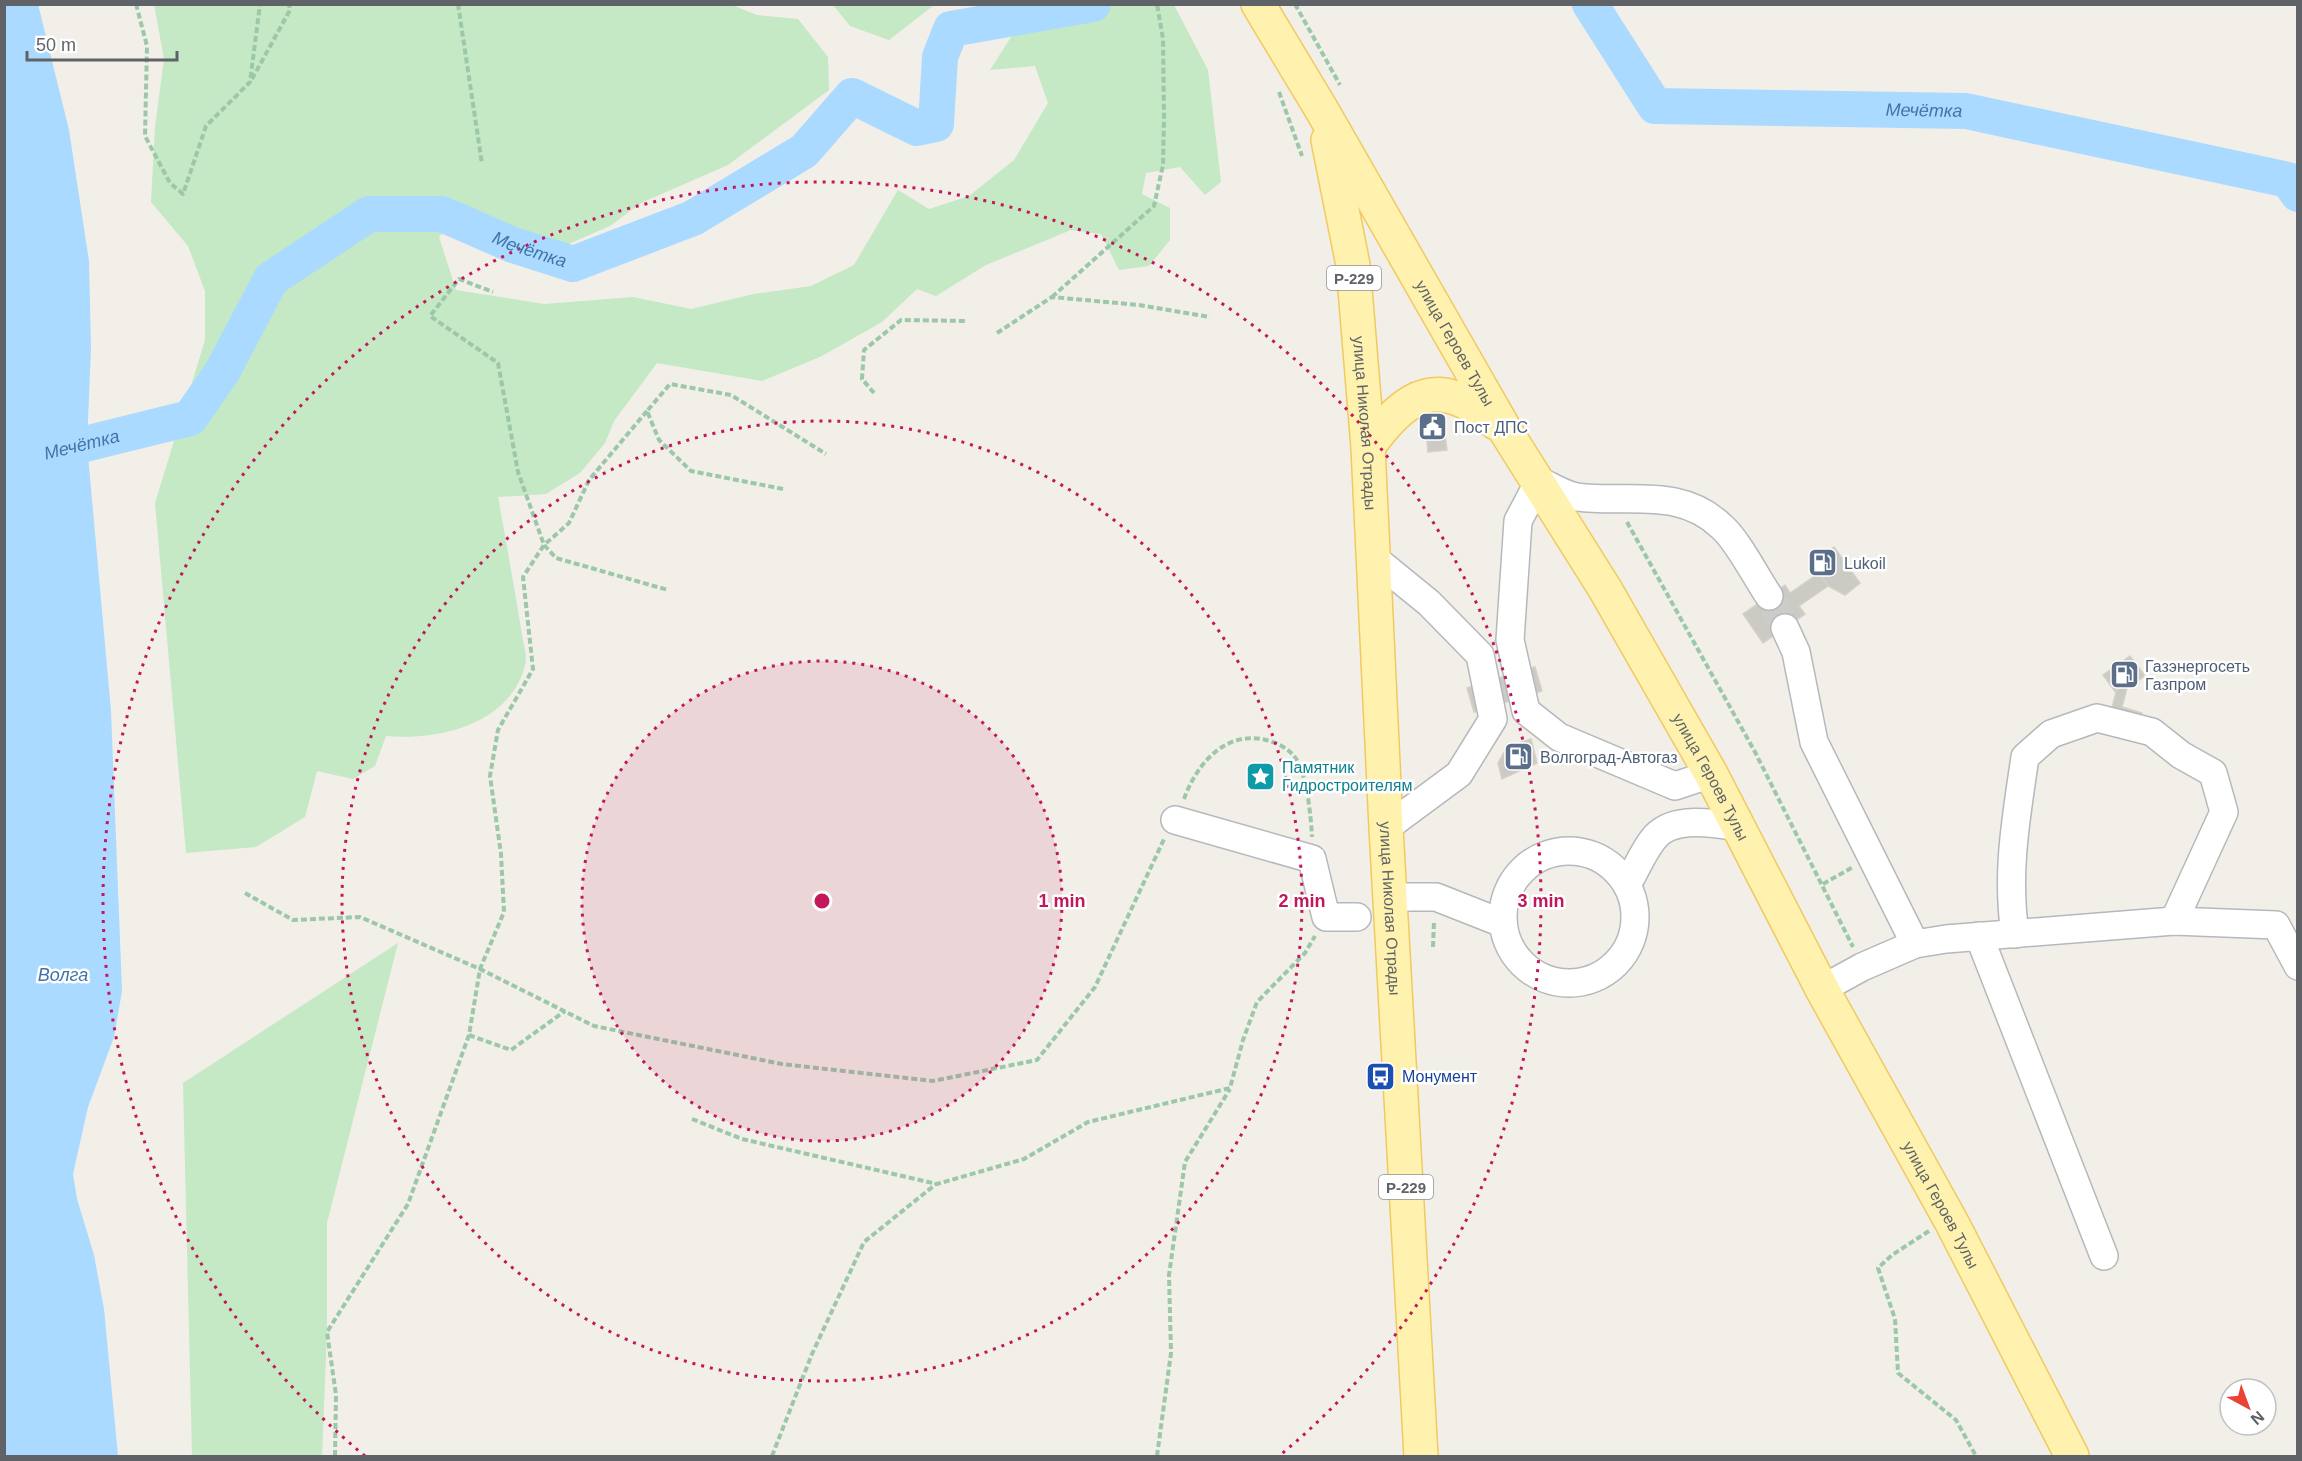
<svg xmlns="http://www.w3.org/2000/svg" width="2302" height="1461" font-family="Arial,sans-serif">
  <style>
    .green { fill: #c5e8c5 }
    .water { fill: #aadaff }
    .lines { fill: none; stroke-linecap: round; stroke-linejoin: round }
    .river { stroke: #aadaff; stroke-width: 36 }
    .building { fill: #cccac5; stroke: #d6d1c6; stroke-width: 1.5 }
    .minor-tunnel { stroke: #ccccc8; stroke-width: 27; stroke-dasharray: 27 14; stroke-linecap: butt }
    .minor-casing { stroke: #b5b8bc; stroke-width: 30 }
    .major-casing { stroke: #f2c960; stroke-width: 36 }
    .path { stroke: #9cc7a9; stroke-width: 4; stroke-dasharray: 6 3; stroke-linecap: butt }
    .minor { stroke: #fff; stroke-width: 27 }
    .major { stroke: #fff2af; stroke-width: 33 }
    .ring { fill: none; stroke: #c2185b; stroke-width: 3; stroke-dasharray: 3 6 }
    .labels { text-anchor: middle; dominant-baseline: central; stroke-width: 5; stroke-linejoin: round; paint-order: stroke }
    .shield { fill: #fff; stroke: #8f9295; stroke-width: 1.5 }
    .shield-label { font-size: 15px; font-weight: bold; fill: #5f6368 }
    .street-label { font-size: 16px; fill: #5f6368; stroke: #fff }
    .service-label { font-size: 16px; fill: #4e5e75; stroke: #fff; text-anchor: start }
    .culture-label { font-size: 16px; fill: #0d838f; stroke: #fff; text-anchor: start }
    .transit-label { font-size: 16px; fill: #164399; stroke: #fff; text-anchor: start }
    .water-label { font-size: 18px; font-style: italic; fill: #4174aa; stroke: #fff }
    .centre { fill: #c2185b; stroke: #fff; stroke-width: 3 }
    .ring-label { font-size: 18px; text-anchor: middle; font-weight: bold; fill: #c2185b; stroke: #fff; stroke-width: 5; stroke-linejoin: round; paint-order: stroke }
  </style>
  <rect width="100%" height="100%" fill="#f1efe8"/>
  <g class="green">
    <path d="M 154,4 L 732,5 L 757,15 L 798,19 L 828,57 L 829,90 L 728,165 L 641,203 L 610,226 L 564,246 L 515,232 L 466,208 L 439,237 L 456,290 L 544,304 L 633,297 L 691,309 L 754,294 L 811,286 L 854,265 L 898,190 L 929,209 L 969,196 L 1014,160 L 1048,103 L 1035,66 L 990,70 L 1011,37 L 997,5 L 1174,5 L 1208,70 L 1221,182 L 1205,195 L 1180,167 L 1146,173 L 1142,194 L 1170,208 L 1170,240 L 1149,266 L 1119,270 L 1101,234 L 1071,230 L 986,265 L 936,296 L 917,289 L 882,322 L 822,356 L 762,381 L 657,363 L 614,421 L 605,443 L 580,473 L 546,494 L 498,497 C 506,541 514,585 521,629 C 522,639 528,655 525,665 C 511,724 438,741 386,736 L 375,766 L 353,779 L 317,771 L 305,817 L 256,847 L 186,853 L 155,503 L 205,340 L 205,291 L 188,246 L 151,202 L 155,127 L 164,59 Z"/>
    <polygon points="833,5 934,5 889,40 850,26"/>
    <polygon points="398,943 327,1223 327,1332 322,1456 192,1456 183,1083"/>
  </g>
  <polygon class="water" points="38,4 69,130 89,261 91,348 87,444 111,711 122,991 114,1037 88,1107 73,1174 77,1199 94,1255 104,1309 118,1456 5,1456 4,5"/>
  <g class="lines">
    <g class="river">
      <path id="s1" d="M 1590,4 L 1655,106 L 1966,111 L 2288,180 L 2298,194"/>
      <path id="s2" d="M 4,464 L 190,418 L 222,372 L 271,279 L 369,214 L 442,214 L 513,245 L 573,264 L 693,218 L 804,151 L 852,96 L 917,128 L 936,124 L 940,57 L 951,29 L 1093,4"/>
    </g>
  </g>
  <g class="building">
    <polygon points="1444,427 1447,450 1428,452 1426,430"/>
    <polygon points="1834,547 1860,583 1845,595 1828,586 1819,573 1817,560"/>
    <polygon points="1819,573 1828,586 1799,606 1805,614 1763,643 1743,614 1785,585 1790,593"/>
    <polygon points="2130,656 2145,676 2117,694 2103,675"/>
    <polygon points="1535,667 1542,691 1474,712 1467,688"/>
    <polygon points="2118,685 2127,688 2122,707 2142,713 2136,734 2107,726"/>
    <polygon points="1531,739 1537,763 1502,779 1498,763 1507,747"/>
  </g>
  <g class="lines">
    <polyline class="minor-tunnel" points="1769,596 1785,628"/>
    <defs>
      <g id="minor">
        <polyline points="1375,559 1429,603 1480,655 1493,719 1459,774 1386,828"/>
        <polyline points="1785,628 1796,652 1814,742 1915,944"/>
        <path d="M 1711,774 L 1675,786 L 1559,737 L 1526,711 L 1510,640 L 1518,521 L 1539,481 C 1551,486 1564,495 1577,497 C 1628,504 1680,486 1722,527 C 1738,541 1756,577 1769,596"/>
        <polyline points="1175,820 1312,859 1326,917 1357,917"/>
        <circle cx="1569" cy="917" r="66"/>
        <path d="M 1627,885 C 1636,870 1644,849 1656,836 C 1675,816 1714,823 1738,827"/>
        <polyline points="1391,897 1436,897 1502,923"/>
        <path d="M 2015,934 C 2006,872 2016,819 2025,757 L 2051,734 L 2097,718 L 2152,732 L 2181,755 L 2213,773 L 2224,812 L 2174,921"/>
        <polyline points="1979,936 2104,1256"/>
        <polyline points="1822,989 1862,967 1915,944 1946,939 2174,921 2276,925 2298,966"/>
      </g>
      <g id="major">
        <path id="s3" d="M 1258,4 L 1323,112 L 1505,430 L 1605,589 L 1711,774 L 1822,989 L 1952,1223 L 2072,1456"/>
        <path id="s4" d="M 1328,140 L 1353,265 L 1368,447 L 1386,828 L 1421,1456"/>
        <path d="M 1368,447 C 1408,391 1440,375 1496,423"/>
      </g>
    </defs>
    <use href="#minor" class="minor-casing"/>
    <use href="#major" class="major-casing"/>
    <g class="path">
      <polyline points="136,4 147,46 145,136 170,183 183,194 206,126 250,82 260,4"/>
      <polyline points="458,4 482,164"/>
      <polyline points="1295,4 1340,85"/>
      <polyline points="252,79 290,10 289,4"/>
      <polyline points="1279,92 1302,156"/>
      <polyline points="1052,297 1154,206 1163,165 1164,117 1163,39 1157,4"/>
      <polyline points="997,333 1052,297 1139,305 1210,317"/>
      <polyline points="874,393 862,379 864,350 901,320 967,321"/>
      <polyline points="647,411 589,480 569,523 544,545 556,558 668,590"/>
      <polyline points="783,489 691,471 659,440 647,411 670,384 731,395 826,454"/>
      <polyline points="1627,522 1755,752 1853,947"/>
      <path d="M 1184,799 C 1197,763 1226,730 1266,740 C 1275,742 1288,748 1294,756 C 1307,771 1311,818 1312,837"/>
      <polyline points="1823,884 1853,867"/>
      <polyline points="245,893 293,920 360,917 480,969 504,912 501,854 490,776 498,730 533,669 523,577 544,545 518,472 498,363 430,316 459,279 493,292"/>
      <polyline points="1433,947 1434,921"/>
      <polyline points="469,1035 511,1050 565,1011"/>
      <polyline points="692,1119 742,1139 937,1184 1024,1159 1088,1122 1230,1088 1243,1040 1257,1002 1305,953 1315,936"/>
      <polyline points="1929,1231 1892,1255 1878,1268 1895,1319 1898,1373 1956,1420 1976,1456"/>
      <polyline points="335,1456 336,1395 327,1332 408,1204 469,1035 480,969 594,1026 782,1064 933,1081 1037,1060 1095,987 1165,837"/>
      <polyline points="772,1456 812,1354 864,1242 936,1184"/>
      <polyline points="1157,1456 1171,1353 1169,1275 1185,1162 1230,1089"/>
    </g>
    <use href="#minor" class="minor"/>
    <use href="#major" class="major"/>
  </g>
  <circle cx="822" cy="901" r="240" fill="#c2185b" fill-opacity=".12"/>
  <g class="ring">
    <circle cx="822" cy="901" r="240"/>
    <circle cx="822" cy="901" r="480"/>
    <path d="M365 1456A719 719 0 1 1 1279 1456"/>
  </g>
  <defs>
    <symbol id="civic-square" viewBox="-11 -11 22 22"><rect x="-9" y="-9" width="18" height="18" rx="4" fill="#5c6f8a" stroke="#fff"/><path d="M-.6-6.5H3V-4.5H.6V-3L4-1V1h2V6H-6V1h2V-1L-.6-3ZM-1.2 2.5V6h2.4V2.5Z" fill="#fff"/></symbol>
    <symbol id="fuel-square" viewBox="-11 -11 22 22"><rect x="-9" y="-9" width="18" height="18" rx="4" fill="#5c6f8a" stroke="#fff"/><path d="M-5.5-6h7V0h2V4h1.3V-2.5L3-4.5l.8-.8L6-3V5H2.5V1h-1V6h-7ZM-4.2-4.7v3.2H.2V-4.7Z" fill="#fff"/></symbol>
    <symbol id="sight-square" viewBox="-11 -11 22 22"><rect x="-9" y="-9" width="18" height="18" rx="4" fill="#0f9aa8" stroke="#fff"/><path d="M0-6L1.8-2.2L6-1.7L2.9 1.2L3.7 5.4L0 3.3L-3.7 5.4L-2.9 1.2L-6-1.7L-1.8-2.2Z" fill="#fff"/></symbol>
    <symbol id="bus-square" viewBox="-11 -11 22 22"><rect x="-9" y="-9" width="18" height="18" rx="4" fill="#1a4fb4" stroke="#fff"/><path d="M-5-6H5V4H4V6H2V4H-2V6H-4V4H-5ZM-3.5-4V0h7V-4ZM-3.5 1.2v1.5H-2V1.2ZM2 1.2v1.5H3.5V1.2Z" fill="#fff"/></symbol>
  </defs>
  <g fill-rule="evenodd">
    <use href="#civic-square" x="1416" y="410" width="33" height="33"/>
    <use href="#fuel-square" x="1806" y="546" width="33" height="33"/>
    <use href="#fuel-square" x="2108" y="658" width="33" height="33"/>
    <use href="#fuel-square" x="1502" y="740" width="33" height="33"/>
    <use href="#sight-square" x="1244" y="760" width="33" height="33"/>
    <use href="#bus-square" x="1364" y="1060" width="33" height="33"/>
  </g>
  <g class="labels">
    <g class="shield">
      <rect x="1327" y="266" width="54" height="24" rx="4.5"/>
      <rect x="1379" y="1175" width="54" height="24" rx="4.5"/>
    </g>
    <g class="shield-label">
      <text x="1354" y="278">Р-229</text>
      <text x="1406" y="1187">Р-229</text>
    </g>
    <g class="street-label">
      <text stroke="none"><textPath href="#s3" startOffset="392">улица Героев Тулы</textPath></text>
      <text stroke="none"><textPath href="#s4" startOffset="286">улица Николая Отрады</textPath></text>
      <text stroke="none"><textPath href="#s3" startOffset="896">улица Героев Тулы</textPath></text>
      <text stroke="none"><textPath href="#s4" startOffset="772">улица Николая Отрады</textPath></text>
      <text stroke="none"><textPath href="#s3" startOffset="1382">улица Героев Тулы</textPath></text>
    </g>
    <g class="service-label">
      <text x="1454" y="427">Пост ДПС</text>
      <text x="1844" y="563">Lukoil</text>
      <text x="2145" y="666">Газэнергосеть<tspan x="2145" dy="18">Газпром</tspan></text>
      <text x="1540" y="757">Волгоград-Автогаз</text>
    </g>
    <g class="culture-label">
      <text x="1282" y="767">Памятник<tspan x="1282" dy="18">Гидростроителям</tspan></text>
    </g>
    <g class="transit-label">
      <text x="1402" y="1076">Монумент</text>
    </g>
    <g class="water-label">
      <text stroke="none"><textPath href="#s1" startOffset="390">Мечётка</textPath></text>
      <text stroke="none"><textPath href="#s2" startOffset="638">Мечётка</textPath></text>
      <text stroke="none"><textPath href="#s2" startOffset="80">Мечётка</textPath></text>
      <text x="63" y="975">Волга</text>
    </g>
  </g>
  <circle cx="822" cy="901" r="9" class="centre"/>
  <g class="ring-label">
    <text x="1062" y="907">1 min</text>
    <text x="1302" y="907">2 min</text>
    <text x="1541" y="907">3 min</text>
  </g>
  <rect width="2302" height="1461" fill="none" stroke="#5f6368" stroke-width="12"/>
  <g transform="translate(2248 1407) rotate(139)"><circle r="28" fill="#ffffff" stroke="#bfc1c3" stroke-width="1.5"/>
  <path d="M0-4.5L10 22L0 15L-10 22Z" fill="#ea4335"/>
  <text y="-9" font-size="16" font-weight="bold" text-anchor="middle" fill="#5f6368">N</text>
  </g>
  <path d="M27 51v9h150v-9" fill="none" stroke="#5f6368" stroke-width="3"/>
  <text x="36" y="51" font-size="18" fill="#5f6368" stroke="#ffffff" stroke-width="4.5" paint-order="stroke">50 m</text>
</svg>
